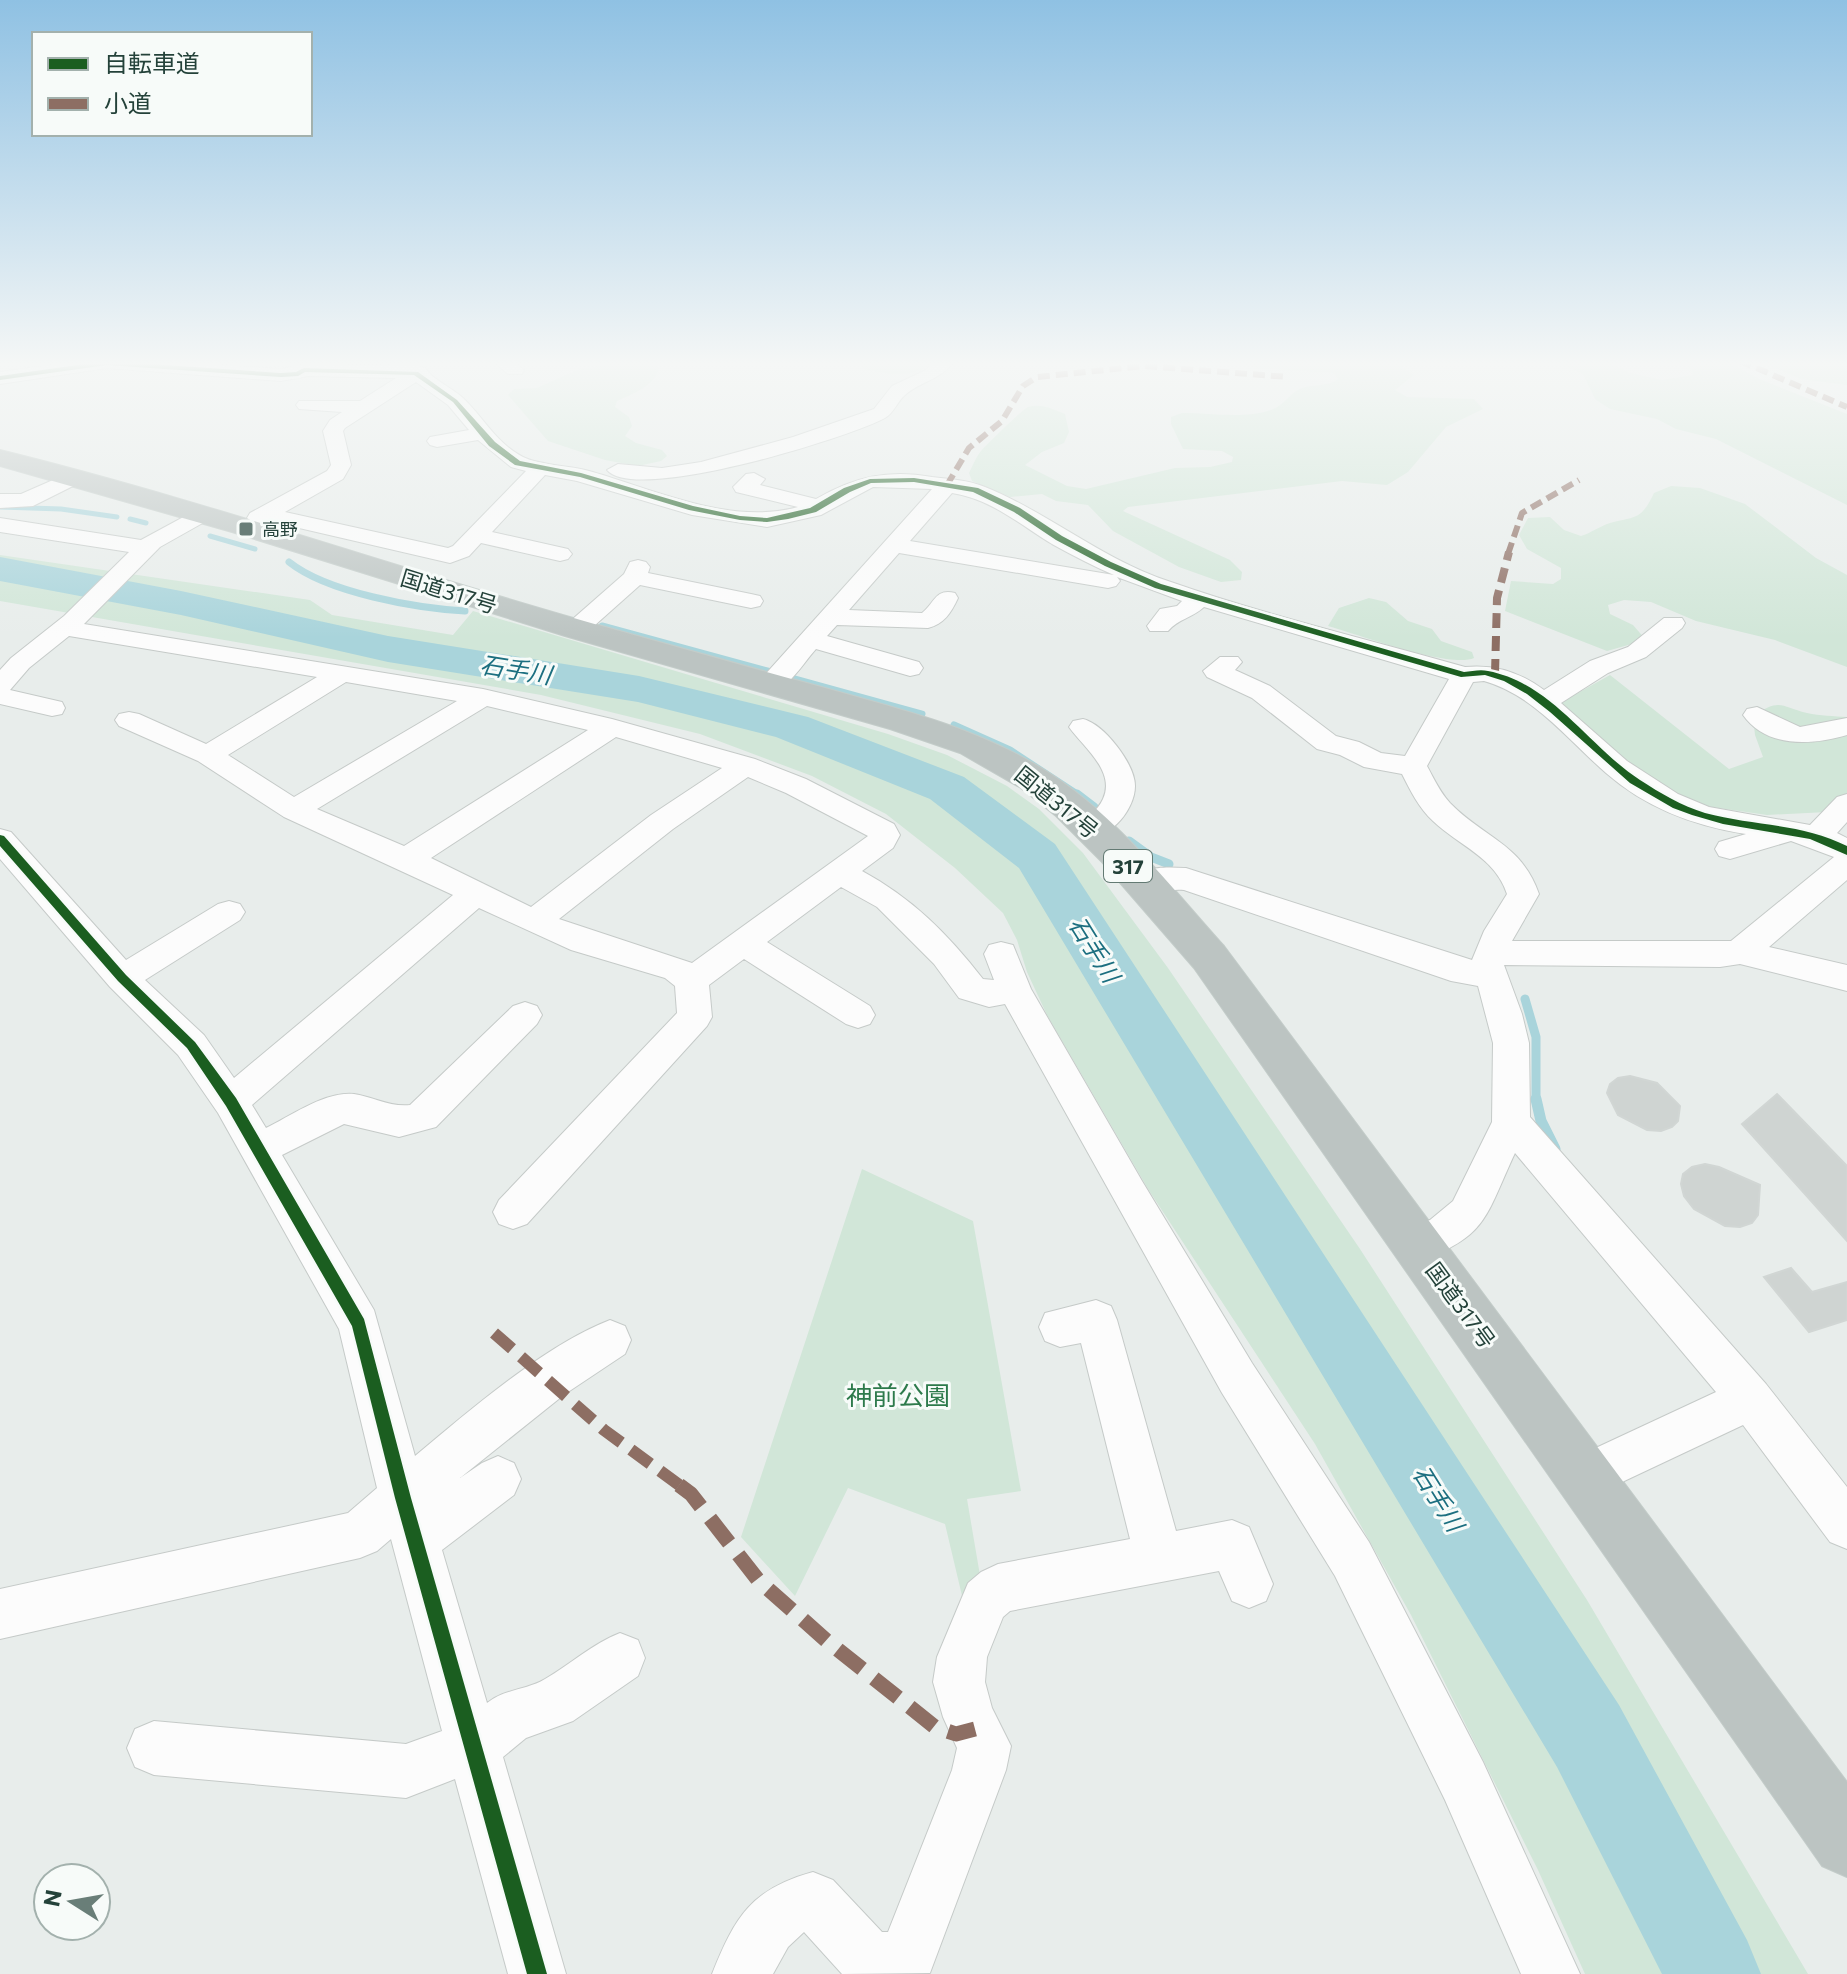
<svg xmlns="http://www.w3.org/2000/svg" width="1847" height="1974" font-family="Commissioner,'Noto Sans JP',sans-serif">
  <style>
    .green { fill: #d1e6d8 }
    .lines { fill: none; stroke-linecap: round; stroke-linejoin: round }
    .stream-far3 { stroke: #a9d4db; stroke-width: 5 }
    .stream-far2 { stroke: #a9d4db; stroke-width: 7 }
    .stream-far1 { stroke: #a9d4db; stroke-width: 9 }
    .stream { stroke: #a9d4db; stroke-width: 11 }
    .river { fill: #a9d4db; fill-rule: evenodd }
    .building { fill: #cfd4d2; stroke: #d1d6d4; stroke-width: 2 }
    .street-casing { stroke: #c5cac8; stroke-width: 2 }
    .highway-casing { stroke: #c3ccc9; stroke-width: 2 }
    .street { fill: #fcfcfc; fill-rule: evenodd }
    .highway { fill: #bcc4c2; fill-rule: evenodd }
    .quiet-far3 { stroke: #8d6e63; stroke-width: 6; stroke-dasharray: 12 6; stroke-linecap: butt }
    .quiet-far2 { stroke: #8d6e63; stroke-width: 8; stroke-dasharray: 15 8; stroke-linecap: butt }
    .quiet-far1 { stroke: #8d6e63; stroke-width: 12; stroke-dasharray: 24 12; stroke-linecap: butt }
    .quiet { stroke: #8d6e63; stroke-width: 15; stroke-dasharray: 31 15; stroke-linecap: butt }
    .cycleway-casing { stroke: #f7fbf9; stroke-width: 5 }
    .cycleway { fill: #1b5e20; fill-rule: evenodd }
    .poi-dot { fill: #697e78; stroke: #f7fbf9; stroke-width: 3 }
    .labels { text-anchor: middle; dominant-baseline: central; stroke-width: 6; stroke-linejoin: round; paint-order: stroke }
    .far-poi-label { font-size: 18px; fill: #24423a; stroke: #f7fbf9; text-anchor: start }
    .shield { fill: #f7fbf9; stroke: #637a73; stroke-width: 2 }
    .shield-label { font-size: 20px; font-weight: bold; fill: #24423a }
    .street-label { font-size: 22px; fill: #24423a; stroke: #f7fbf9 }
    .water-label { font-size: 24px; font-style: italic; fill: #1c6f80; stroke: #f7fbf9 }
    .near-park-label { font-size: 26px; fill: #2d7a4b; stroke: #f7fbf9 }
  </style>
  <rect width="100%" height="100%" fill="#e8edeb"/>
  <g class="green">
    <path d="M 861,361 L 935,361 C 913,380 889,374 863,369 Z"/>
    <path d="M 1228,361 L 1394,361 L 1414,375 L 1395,390 L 1407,397 L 1474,399 L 1483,409 L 1446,427 L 1408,472 L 1387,485 L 1342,481 L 1128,507 L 1123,511 L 1230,560 L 1242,572 L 1241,580 L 1221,582 L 1179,567 L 1113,531 L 1088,505 L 1056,501 L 1042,494 L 1010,497 L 972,481 L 969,473 C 973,465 976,457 981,451 C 986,445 1024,408 1028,407 C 1041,403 1053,409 1065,414 L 1069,432 L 1064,443 L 1042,452 L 1025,465 L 1067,486 L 1086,489 L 1175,468 L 1210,467 L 1232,462 L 1233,457 L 1222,451 L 1183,449 L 1171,424 L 1171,417 L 1182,413 C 1209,413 1245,419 1271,410 C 1285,405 1290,392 1302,388 C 1314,384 1328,387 1338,379 L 1334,373 L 1259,368 Z"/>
    <polygon points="1555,361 1608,361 1630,373 1662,380 1693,375 1686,361 1732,364 1759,379 1847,414 1847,505 1716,439 1676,429 1657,419 1610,409 1595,399 1583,374"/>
    <polygon points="1758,361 1847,361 1847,385 1801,379"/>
    <path d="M 620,362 L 650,364 L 659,368 C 655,386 632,394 617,401 L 615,407 L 629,417 L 632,426 L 625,436 L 636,443 L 662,450 L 667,456 L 661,461 L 638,466 L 605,460 L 548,441 L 508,395 L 514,389 L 537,388 L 577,370 Z"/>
    <path d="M 1671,486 L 1700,488 L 1745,504 L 1816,558 L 1847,575 L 1847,667 L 1775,640 L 1696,621 L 1651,602 L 1624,600 L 1608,605 L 1610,614 L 1633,625 L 1646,640 L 1607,651 L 1505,611 L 1511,581 L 1553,584 L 1561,579 L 1561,568 L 1527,549 L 1519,535 L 1528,518 L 1550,517 L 1564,530 L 1581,536 C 1591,533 1600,526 1610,523 C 1637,516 1641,520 1654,493 Z"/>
    <polygon points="0,555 310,600 332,615 453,635 473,611 888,734 947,755 1007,786 1039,809 1083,853 1168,968 1360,1249 1587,1600 1808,1974 1585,1974 1538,1870 1411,1615 1315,1444 1148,1189 1047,1015 1027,972 1017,940 1003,913 955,868 886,814 812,776 700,734 541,695 0,601"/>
    <path d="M 1369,598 L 1386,602 L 1408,621 L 1432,629 L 1441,641 L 1472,652 L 1474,658 C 1450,669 1357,634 1328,626 L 1339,608 Z"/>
    <path d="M 1610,675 L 1729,769 L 1763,757 L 1755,735 L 1753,716 C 1781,697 1781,707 1807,713 C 1820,716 1834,716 1847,717 L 1847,793 L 1827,812 L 1767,815 L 1698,805 L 1659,788 L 1616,757 L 1560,703 Z"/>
    <polygon points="862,1169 973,1221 1021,1491 967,1499 983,1593 968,1621 945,1524 848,1488 795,1596 741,1537"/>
  </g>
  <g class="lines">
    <g class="stream-far3">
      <polyline points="0,507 61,509 117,517"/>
      <polyline points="130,519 146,523"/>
      <polyline points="210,536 255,549"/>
    </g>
    <g class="stream-far2">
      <path d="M 289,562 C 328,593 416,608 465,611"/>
      <polyline points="602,626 771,672"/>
      <polyline points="788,677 922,714"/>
      <polyline points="954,725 1010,750 1080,796"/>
    </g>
    <g class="stream-far1">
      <polyline points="1077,794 1094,807"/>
      <polyline points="1129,841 1151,857 1169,864"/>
      <polyline points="1525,999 1536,1037 1536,1101"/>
    </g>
    <polyline class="stream" points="1536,1099 1541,1121 1555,1149"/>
    <polygon class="river" points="0,557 181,591 388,636 639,676 808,717 964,777 1055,844 1619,1705 1747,1940 1761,1974 1662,1974 1557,1767 1019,868 930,799 776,737 638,702 388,662 181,615 0,581"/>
  </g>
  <g class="building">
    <polygon points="1630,1076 1657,1083 1680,1106 1678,1121 1672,1127 1661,1131 1647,1130 1618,1115 1607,1093 1610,1084 1618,1078"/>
    <polygon points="1777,1094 1847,1166 1847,1241 1742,1124"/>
    <polygon points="1705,1164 1719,1167 1760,1185 1758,1215 1752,1223 1740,1227 1725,1226 1694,1209 1684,1196 1681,1184 1683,1174 1692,1167"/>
    <polygon points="1791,1268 1812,1292 1847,1282 1847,1320 1809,1332 1764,1277"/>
  </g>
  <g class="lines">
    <defs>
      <g id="street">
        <path d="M 80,361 L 162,361 L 281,369 L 304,364 L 418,366 L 425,368 C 434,381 451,387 463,398 C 484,418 496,443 523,457 C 541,466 569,465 589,471 C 654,489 730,526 798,507 L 736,492 L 733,487 L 746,474 L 754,473 L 765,479 L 760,485 L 816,499 C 854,477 888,469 932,477 C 949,479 969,480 985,487 C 1049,513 1102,559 1168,581 C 1265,615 1366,639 1465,667 C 1494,664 1520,672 1544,690 L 1590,661 L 1628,647 L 1664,618 L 1682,618 L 1685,623 L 1682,628 L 1646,657 L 1608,673 L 1561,703 L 1627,761 L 1678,794 L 1709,807 L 1810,825 L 1837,797 L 1847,794 L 1847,822 L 1837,833 L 1847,838 L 1847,880 L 1769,947 L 1847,965 L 1847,991 L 1740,964 L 1720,967 L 1504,965 L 1522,1014 L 1529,1043 L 1530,1117 L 1766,1384 L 1847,1487 L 1847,1549 L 1830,1542 L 1743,1425 L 1586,1499 L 1570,1492 L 1563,1476 L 1570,1460 L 1716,1392 L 1515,1153 C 1485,1217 1488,1237 1416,1262 L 1402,1257 L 1396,1244 L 1402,1231 L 1430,1220 L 1453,1201 L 1492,1122 L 1493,1043 L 1478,986 L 1451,981 L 1184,890 C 1166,888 1150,897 1134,892 L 1129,884 C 1141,865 1166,867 1186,868 L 1472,960 L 1484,931 L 1507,894 C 1495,857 1459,846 1433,821 C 1419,808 1410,790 1402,774 L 1364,767 L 1340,755 L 1317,749 L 1252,698 L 1207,677 L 1203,671 L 1220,657 L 1238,657 L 1242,662 L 1235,670 L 1270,686 L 1336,736 L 1359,742 L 1381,753 L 1405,756 L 1449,679 L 1204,607 C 1192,618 1178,619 1168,631 L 1150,631 L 1147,626 L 1160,609 L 1177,606 L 1182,601 L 1117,577 L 1120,581 L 1116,586 L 1108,588 L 899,553 L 849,610 L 922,613 C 935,603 935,588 955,593 L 958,598 C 951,613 944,624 928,628 L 837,625 L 827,636 L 919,662 L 923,668 L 919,674 L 910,676 L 816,649 C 801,665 786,696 762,690 L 758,684 L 762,678 L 932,489 L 873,487 L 821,515 L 767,527 L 692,515 L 577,481 L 545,475 L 492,532 L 568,549 L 572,554 L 568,559 L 560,561 L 481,543 L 469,556 L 450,563 L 269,521 L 258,525 L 247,518 L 250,513 L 327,471 L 331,465 L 323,431 L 330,420 L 342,412 L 299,409 L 296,405 L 299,401 L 360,401 L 396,378 L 308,376 L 281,381 L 107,368 L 0,384 L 0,372 ZM 416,382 L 448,405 L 469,430 L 430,437 L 427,441 L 430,445 L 437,447 L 478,440 L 511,467 L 526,471 L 453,546 L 448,548 L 285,512 L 343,479 L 351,465 L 343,431 L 345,428 ZM 952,493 C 991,499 1019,524 1052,544 C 1072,555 1093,566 1114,575 L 910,541 ZM 1484,681 C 1534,695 1568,740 1606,773 C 1646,808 1694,826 1746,834 L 1719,842 L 1715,849 L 1719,856 L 1730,859 L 1791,841 L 1834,857 L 1731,941 L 1512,941 L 1539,894 C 1521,843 1484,838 1450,803 C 1440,792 1434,779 1427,766 L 1473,682 Z"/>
        <polygon points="493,361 514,361 524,370 522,374 508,374"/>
        <path d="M 935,361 L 955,361 C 939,381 921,381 905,395 C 897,402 894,413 885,418 C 848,438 635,504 607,470 L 618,464 L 662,468 L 701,462 L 793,437 L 874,409 L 892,386 L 926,370 Z"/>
        <polygon points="69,473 80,479 77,484 33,506 0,508 0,494 21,494"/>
        <path d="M 200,508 L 208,510 L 211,515 L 208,520 L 160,547 L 84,624 L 483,689 L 612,719 L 755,759 L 806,779 L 894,824 L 900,835 L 893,848 L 862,871 C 912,898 948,934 983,979 L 994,980 L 984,954 L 989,945 L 1001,942 L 1013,945 L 1031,989 L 1142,1181 L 1252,1363 L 1369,1542 L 1483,1762 L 1580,1974 L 1521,1974 L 1445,1800 L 1335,1576 L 1222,1393 L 1005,1004 L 989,1007 L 959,998 L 934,964 L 877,907 L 841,887 L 767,942 L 870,1006 L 875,1015 L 870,1024 L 858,1028 L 846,1024 L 744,959 L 709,985 L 712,1017 L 707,1026 L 527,1224 L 513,1229 L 499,1224 L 493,1212 L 499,1200 L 677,1013 L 675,986 L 665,978 L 571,950 L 479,908 L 252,1105 L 266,1128 C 291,1116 325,1091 354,1094 C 374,1097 389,1107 410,1105 L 513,1006 L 525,1002 L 537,1006 L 542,1015 L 537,1024 L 436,1127 L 399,1137 L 344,1124 L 282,1155 L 374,1310 L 415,1456 C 469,1411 545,1345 610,1320 L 625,1326 L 631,1340 L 625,1354 L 565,1394 L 460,1478 L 482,1463 L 498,1456 L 514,1463 L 521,1479 L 514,1495 L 442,1550 L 487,1703 C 504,1689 527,1690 545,1679 C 571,1664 592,1644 620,1633 L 638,1640 L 645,1658 L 638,1676 L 573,1721 L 526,1738 L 503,1757 L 566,1974 L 508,1974 L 455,1779 L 406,1798 L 154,1775 L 135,1767 L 127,1748 L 135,1729 L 154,1721 L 406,1744 L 442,1731 L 391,1539 L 377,1551 L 360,1558 L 0,1639 L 0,1589 L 348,1513 L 377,1488 L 339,1329 L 218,1113 L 178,1055 L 110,987 L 0,859 L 0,829 L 11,832 L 126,960 L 218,904 L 229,901 L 240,904 L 245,912 L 240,920 L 145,980 L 204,1035 L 234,1078 L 453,895 L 284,817 L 198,761 L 119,726 L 115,720 L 119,714 L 129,712 L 139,714 L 206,744 L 317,677 L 69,636 L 29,668 L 10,690 L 62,702 L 65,708 L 62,714 L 52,716 L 0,704 L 0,670 L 11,658 L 64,616 L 129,552 L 0,532 L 0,518 L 141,540 ZM 346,682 L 457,701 L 294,797 L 228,755 ZM 487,706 L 588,730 L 404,846 L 317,809 ZM 616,737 L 722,768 L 651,815 L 531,907 L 431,858 ZM 748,777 L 786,793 L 868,836 L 692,963 L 559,919 L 673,829 Z"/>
        <polygon points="638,560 646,562 650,567 648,573 751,594 760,596 763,601 760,606 751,608 640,585 585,634 567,634 563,629 567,624 624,574 630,562"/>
        <path d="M 1757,707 L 1800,727 L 1847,718 L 1847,735 C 1813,745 1767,749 1743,715 L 1747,709 Z"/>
        <path d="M 1083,719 C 1104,724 1135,764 1135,786 C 1135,811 1107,843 1082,836 L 1078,829 C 1085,818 1098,811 1103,799 C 1116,771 1083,747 1069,727 L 1073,721 Z"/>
        <path d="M 1096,1300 L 1111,1306 L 1117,1320 L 1176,1531 L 1232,1520 L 1249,1527 L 1273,1584 L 1266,1601 L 1249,1608 L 1232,1601 L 1219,1571 L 1010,1611 L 1003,1617 L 987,1657 L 985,1682 L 992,1708 L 1011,1746 L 1006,1770 L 930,1973 L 842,1974 L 804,1932 L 788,1947 L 773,1974 L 712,1974 C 735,1917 751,1889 813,1872 L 833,1880 L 882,1932 L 888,1932 L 952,1770 L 957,1748 L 943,1717 L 933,1682 L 937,1657 L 968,1583 L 981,1572 L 998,1564 L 1130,1539 L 1081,1343 L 1060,1347 L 1045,1341 L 1039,1327 L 1045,1313 Z"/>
      </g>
      <path id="highway" d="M 0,450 C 199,499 393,567 591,623 C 669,645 747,667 825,688 C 902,710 978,728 1046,771 C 1116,815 1169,885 1224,946 L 1847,1782 L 1847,1877 L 1822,1866 L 1194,968 L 1102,862 L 1056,816 L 1021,788 L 960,753 L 890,729 L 565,636 L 232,532 L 0,466 Z"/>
    </defs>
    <use href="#street" class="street-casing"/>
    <use href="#highway" class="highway-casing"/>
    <use href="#street" class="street"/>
    <use href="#highway" class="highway"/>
    <g class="quiet-far3">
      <polyline points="1740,361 1847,407"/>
      <polyline points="947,485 969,448 1002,421 1023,386 1037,377 1144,366 1288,377"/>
      <polyline points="1508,554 1522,513 1579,480"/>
    </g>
    <polyline class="quiet-far2" points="1495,674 1497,598 1509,552"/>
    <polyline class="quiet-far1" points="494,1333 604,1430 682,1487"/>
    <polyline class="quiet" points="679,1485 691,1494 758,1580 827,1641 935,1727 956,1734 975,1729"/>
    <defs>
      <g id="cycleway">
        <path d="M 106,361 L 281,373 L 296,372 L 304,368 L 418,372 L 457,400 L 495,442 L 520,461 L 581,473 L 693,506 L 740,516 L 767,518 L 810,508 L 844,488 L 870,479 L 914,478 L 978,488 L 1020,508 L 1062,536 L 1111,562 L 1161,584 L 1464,672 C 1472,671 1481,669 1488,671 C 1552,683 1589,747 1640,780 C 1660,793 1682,806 1705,813 C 1753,826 1802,823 1847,846 L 1847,855 L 1810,839 L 1723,824 L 1692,815 L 1673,808 L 1630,783 L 1550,712 L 1527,694 L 1504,681 L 1485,675 L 1461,677 L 1155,588 L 1105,566 L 1056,540 L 1014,512 L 973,492 L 914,482 L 871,483 L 850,492 L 816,512 L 788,519 L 767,522 L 740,520 L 689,510 L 580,477 L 515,465 L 489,446 L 453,402 L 414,375 L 305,372 L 298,376 L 281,377 L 107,365 L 0,380 L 0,376 Z"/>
        <polygon points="0,835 4,836 126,975 195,1042 236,1098 364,1319 411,1498 547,1974 527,1974 395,1498 352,1326 226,1106 187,1048 118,981 0,846"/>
      </g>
    </defs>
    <use href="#cycleway" class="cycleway-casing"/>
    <use href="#cycleway" class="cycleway"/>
  </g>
  <linearGradient id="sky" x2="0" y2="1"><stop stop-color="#8fc1e3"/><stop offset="0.57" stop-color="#f5f7f6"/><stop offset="1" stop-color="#f5f7f6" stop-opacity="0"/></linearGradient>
  <rect width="1847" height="638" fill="url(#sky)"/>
  <rect class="poi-dot" x="238" y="521" width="16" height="16" rx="4"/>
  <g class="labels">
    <g class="far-poi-label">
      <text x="262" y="529">高野</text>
    </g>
    <rect class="shield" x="1104" y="850" width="48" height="32" rx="6"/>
    <g class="shield-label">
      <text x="1128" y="866">317</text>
    </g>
    <g class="street-label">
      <text transform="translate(449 591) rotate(17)">国道317号</text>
      <text transform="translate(1057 802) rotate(39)">国道317号</text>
      <text transform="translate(1461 1305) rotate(54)">国道317号</text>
    </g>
    <g class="water-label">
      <text transform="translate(516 669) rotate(9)">石手川</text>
      <text transform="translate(1095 949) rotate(58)">石手川</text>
      <text transform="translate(1439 1498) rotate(58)">石手川</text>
    </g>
    <g class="near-park-label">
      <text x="898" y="1394">神前公園</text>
    </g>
  </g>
  <rect x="32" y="32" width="280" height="104" fill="#f7fbf9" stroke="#a3b1ad" stroke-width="2"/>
  <rect x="48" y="58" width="40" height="12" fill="#1b5e20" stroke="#a3b1ad" stroke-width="2"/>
  <text x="104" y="72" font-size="24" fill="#24423a">自転車道</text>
  <rect x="48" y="98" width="40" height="12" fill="#8d6e63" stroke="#a3b1ad" stroke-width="2"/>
  <text x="104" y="112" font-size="24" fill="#24423a">小道</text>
  <g transform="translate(72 1902) rotate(281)"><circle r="38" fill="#f7fbf9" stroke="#a3b1ad" stroke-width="2"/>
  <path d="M0-6L14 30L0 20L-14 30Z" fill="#697e78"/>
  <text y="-12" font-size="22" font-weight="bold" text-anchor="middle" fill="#24423a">N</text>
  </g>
</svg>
